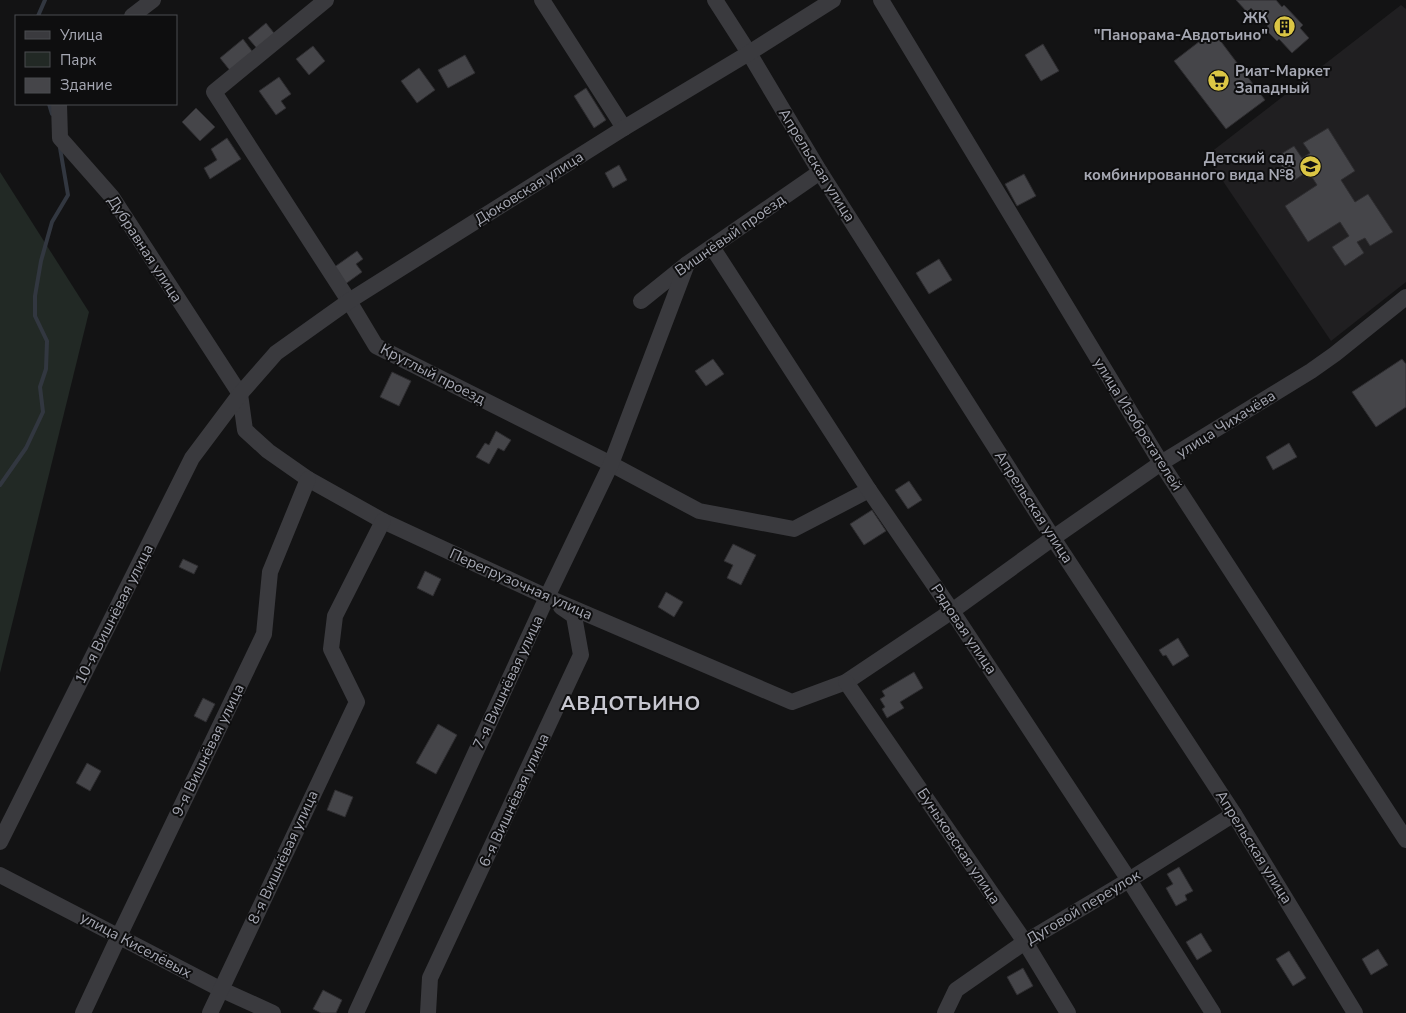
<svg xmlns="http://www.w3.org/2000/svg" width="1406" height="1013" font-family="'Nunito Sans',sans-serif">
  <style>
    .built { fill: #201f21 }
    .green { fill: #222925 }
    .lines { fill: none; stroke-linecap: round; stroke-linejoin: round }
    .stream { stroke: #323740; stroke-width: 4 }
    .building { fill: #454549; stroke: #2e2d30 }
    .minor { stroke: #3a3a3e; stroke-width: 16 }
    .labels { text-anchor: middle; dominant-baseline: central; stroke-width: 4; stroke-linejoin: round; paint-order: stroke }
    .poi-label { font-size: 15px; font-weight: bold; fill: #a6a8b3; stroke: #0e0e0f; text-anchor: end }
    .street-label { font-size: 15px; fill: #a6a8b3; stroke: #0e0e0f }
    .district-label { font-size: 20px; font-weight: bold; letter-spacing: 1px; fill: #c7c7d0; stroke: #0e0e0f }
  </style>
  <rect width="100%" height="100%" fill="#131314"/>
  <polygon class="built" points="1401,5 1406,9 1406,282 1331,341 1206,156"/>
  <polygon class="green" points="0,172 89,312 0,673"/>
  <g class="lines">
    <g class="stream">
      <polyline points="38,16 45,0"/>
      <polyline points="49,104 52,114"/>
      <polyline points="0,485 26,448 43,412 40,387 46,369 47,341 35,316 35,296 41,261 52,222 68,195 60,148"/>
    </g>
  </g>
  <g class="building">
    <polygon points="1236,0 1276,0 1282,7 1284,5 1303,25 1300,28 1309,38 1292,53 1279,39 1277,41 1265,29 1268,26 1251,8 1247,12"/>
    <polygon points="266,23 278,38 260,52 248,38"/>
    <polygon points="1213,31 1265,100 1226,129 1174,61"/>
    <polygon points="243,39 255,55 232,73 220,58"/>
    <polygon points="1043,44 1059,71 1041,81 1025,55"/>
    <polygon points="313,46 325,61 309,75 296,59"/>
    <polygon points="465,55 475,73 448,88 438,70"/>
    <polygon points="419,68 435,90 417,103 401,81"/>
    <polygon points="279,77 291,94 281,101 286,108 276,115 259,91"/>
    <polygon points="586,88 606,120 594,128 574,96"/>
    <polygon points="196,108 215,127 200,141 182,122"/>
    <polygon points="1328,128 1355,171 1341,180 1355,202 1368,194 1393,232 1370,246 1365,238 1357,242 1364,253 1345,266 1332,247 1349,236 1340,222 1308,242 1285,206 1317,185 1308,171 1292,182 1276,157 1294,146 1302,158 1310,153 1303,143"/>
    <polygon points="227,138 241,159 210,179 204,168 217,160 211,149"/>
    <polygon points="619,165 627,180 613,188 605,173"/>
    <polygon points="1024,174 1036,196 1017,206 1005,184"/>
    <polygon points="357,251 363,259 356,264 362,272 344,285 333,268"/>
    <polygon points="939,259 952,280 929,294 916,273"/>
    <polygon points="713,359 724,374 706,386 695,371"/>
    <polygon points="1402,359 1406,364 1406,407 1376,427 1352,392"/>
    <polygon points="392,372 411,381 399,406 380,397"/>
    <polygon points="496,431 511,440 504,451 498,448 489,464 476,457 485,443 489,445"/>
    <polygon points="1289,443 1297,457 1273,470 1266,457"/>
    <polygon points="909,481 922,500 908,509 895,490"/>
    <polygon points="872,510 886,531 864,545 850,524"/>
    <polygon points="733,544 756,555 741,585 727,578 733,565 724,561"/>
    <polygon points="183,559 198,566 194,574 179,567"/>
    <polygon points="425,571 441,579 433,596 417,588"/>
    <polygon points="666,592 683,602 674,617 658,607"/>
    <polygon points="1178,638 1189,656 1173,666 1166,655 1163,656 1159,650"/>
    <polygon points="914,672 923,688 900,702 904,708 887,718 882,709 885,707 880,699 885,696 882,691"/>
    <polygon points="203,698 215,704 206,722 194,716"/>
    <polygon points="438,724 457,735 436,774 416,763"/>
    <polygon points="87,763 101,771 90,791 76,783"/>
    <polygon points="335,790 353,797 345,817 327,810"/>
    <polygon points="1179,867 1193,891 1185,895 1187,900 1176,906 1166,888 1173,884 1167,874"/>
    <polygon points="1201,933 1212,951 1197,960 1186,942"/>
    <polygon points="1378,949 1388,965 1371,975 1362,959"/>
    <polygon points="1289,951 1306,978 1293,986 1276,959"/>
    <polygon points="1023,968 1033,986 1017,995 1007,977"/>
    <polygon points="323,990 342,1000 336,1013 321,1013 313,1009"/>
  </g>
  <g class="lines">
    <g class="minor">
      <polyline points="326,0 214,92 349,301 376,346 611,464 699,511 794,529 869,490"/>
      <polyline points="542,0 624,128"/>
      <polyline points="715,0 749,53 820,172 1053,538 1234,814 1355,1013"/>
      <polyline points="881,0 1161,463 1406,840"/>
      <polyline points="132,16 153,0"/>
      <polyline points="59,104 60,138 112,197 240,394 245,430 268,451 308,479 383,521 547,597 792,702 846,682 952,611 1053,538 1161,463 1311,371 1335,354 1406,297"/>
      <polyline points="712,247 869,490 952,611 1129,880 1213,1013"/>
      <polyline points="641,301 687,264 820,172"/>
      <polyline points="846,682 1025,942 1068,1013"/>
      <polyline points="0,842 192,458 240,394 276,353 349,301 624,128 749,53 833,0"/>
      <polyline points="0,875 220,989 273,1013"/>
      <polyline points="83,1013 119,936 264,634 270,572 308,479"/>
      <polyline points="210,1013 357,702 331,649 335,616 383,521"/>
      <polyline points="356,1013 547,597 611,464 687,264"/>
      <polyline points="428,1013 430,978 581,655 574,616 561,607"/>
      <polyline points="945,1013 956,990 1025,942 1129,880 1234,814"/>
    </g>
  </g>
  <defs>
    <symbol id="building-disc" viewBox="-11 -11 22 22"><circle r="9.5" fill="#dbc645" stroke="#0e0e0f"/><path d="M-4-6H4V6H1V3H-1V6H-4ZM-2.5-4.3h1.7v1.8h-1.7ZM.8-4.3h1.7v1.8H.8ZM-2.5-1h1.7V.8h-1.7ZM.8-1h1.7V.8H.8Z" fill="#111"/></symbol>
    <symbol id="supermarket-disc" viewBox="-11 -11 22 22"><circle r="9.5" fill="#dbc645" stroke="#0e0e0f"/><path d="M-6-5.5h2.5l.6 2H6L4.5 2H-2.5L-4.4-4H-6ZM-1.5 3.2a1.3 1.3 0 1 0 .1 0ZM3 3.2a1.3 1.3 0 1 0 .1 0Z" fill="#111"/></symbol>
    <symbol id="school-disc" viewBox="-11 -11 22 22"><circle r="9.5" fill="#dbc645" stroke="#0e0e0f"/><path d="M0-5L7-2L0 1L-7-2ZM-4 1L0 2.5L4 1V4Q0 6-4 4Z" fill="#111"/></symbol>
  </defs>
  <g fill-rule="evenodd">
    <use href="#building-disc" x="1272" y="14" width="25" height="25"/>
    <use href="#supermarket-disc" x="1206" y="68" width="25" height="25"/>
    <use href="#school-disc" x="1298" y="154" width="25" height="25"/>
  </g>
  <g class="labels">
    <g class="poi-label">
      <text x="1268" y="18">ЖК<tspan x="1268" dy="17">"Панорама-Авдотьино"</tspan></text>
      <text x="1235" y="71" text-anchor="start">Риат-Маркет<tspan x="1235" dy="17">Западный</tspan></text>
      <text x="1294" y="158">Детский сад<tspan x="1294" dy="17">комбинированного вида №8</tspan></text>
    </g>
    <g class="street-label">
      <text transform="translate(817 165) rotate(58)">Апрельская улица</text>
      <text transform="translate(529 188) rotate(-32)">Дюковская улица</text>
      <text transform="translate(730 235) rotate(-35)">Вишнёвый проезд</text>
      <text transform="translate(145 249) rotate(57)">Дубравная улица</text>
      <text transform="translate(433 374) rotate(27)">Круглый проезд</text>
      <text transform="translate(1138 424) rotate(58)">улица Изобретателей</text>
      <text transform="translate(1226 424) rotate(-32)">улица Чихачёва</text>
      <text transform="translate(1034 507) rotate(57)">Апрельская улица</text>
      <text transform="translate(521 584) rotate(24)">Перегрузочная улица</text>
      <text transform="translate(114 614) rotate(-63)">10-я Вишнёвая улица</text>
      <text transform="translate(964 629) rotate(56)">Рядовая улица</text>
      <text transform="translate(508 682) rotate(-65)">7-я Вишнёвая улица</text>
      <text transform="translate(208 750) rotate(-64)">9-я Вишнёвая улица</text>
      <text transform="translate(514 800) rotate(-65)">6-я Вишнёвая улица</text>
      <text transform="translate(959 846) rotate(56)">Буньковская улица</text>
      <text transform="translate(1254 847) rotate(58)">Апрельская улица</text>
      <text transform="translate(283 857) rotate(-65)">8-я Вишнёвая улица</text>
      <text transform="translate(1083 907) rotate(-31)">Дуговой переулок</text>
      <text transform="translate(136 945) rotate(28)">улица Киселёвых</text>
    </g>
    <g class="district-label">
      <text x="631" y="703">АВДОТЬИНО</text>
    </g>
  </g>
  <rect x="15" y="15" width="162" height="90" fill="#0e0e0f" stroke="#4b4c51"/>
  <rect x="25" y="31" width="25" height="8" fill="#3a3a3e" stroke="#4b4c51"/>
  <text x="60" y="40" font-size="15" fill="#a6a8b3">Улица</text>
  <rect x="25" y="52" width="25" height="15" fill="#222925" stroke="#4b4c51"/>
  <text x="60" y="65" font-size="15" fill="#a6a8b3">Парк</text>
  <rect x="25" y="78" width="25" height="15" fill="#454549" stroke="#4b4c51"/>
  <text x="60" y="90" font-size="15" fill="#a6a8b3">Здание</text>
</svg>
